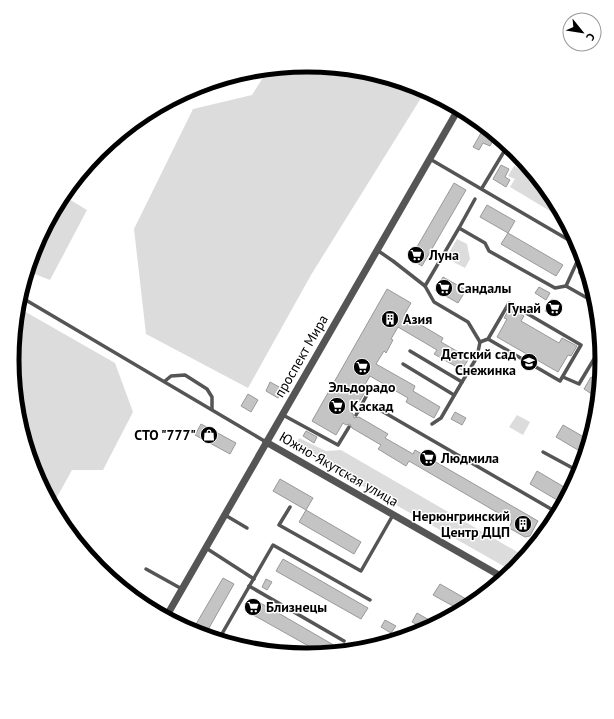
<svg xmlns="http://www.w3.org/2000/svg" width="614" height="719" font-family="'PT Sans',sans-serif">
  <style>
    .green { fill: #dcdcdc }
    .building { fill: #c4c4c4; stroke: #999 }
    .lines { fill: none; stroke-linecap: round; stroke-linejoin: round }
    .service { stroke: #555; stroke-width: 3.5 }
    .minor { stroke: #555; stroke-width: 7 }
    .labels { text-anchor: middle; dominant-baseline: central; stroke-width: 3; stroke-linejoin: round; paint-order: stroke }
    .poi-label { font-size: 14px; font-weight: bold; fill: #000; stroke: #fff; text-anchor: start }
    .street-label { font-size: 14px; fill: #000; stroke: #fff }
    .rim { fill: none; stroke: #000; stroke-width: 5 }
  </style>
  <rect width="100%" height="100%" fill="#fff"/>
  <g class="green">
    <polygon points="307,65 365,70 426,90 311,275 248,388 146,334 134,229 193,109 252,95 269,68"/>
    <polygon points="127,127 120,146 110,142"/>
    <polygon points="514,166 540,180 544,186 542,190 553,196 565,220 510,187 515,179 508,176"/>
    <polygon points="62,195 87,210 50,280 27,271 35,246"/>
    <polygon points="457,239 467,244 470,259 465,268 446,258"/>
    <polygon points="17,307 115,363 133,412 103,470 72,470 52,506 34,472 18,417 12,359"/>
    <polygon points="517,415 530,422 523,435 509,427"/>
    <polygon points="299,438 326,451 341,450 521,554 515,565 517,566 512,571 294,447"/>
  </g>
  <g class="building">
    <polygon points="485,126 496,135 490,146 483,143 479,150 473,147"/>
    <polygon points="517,153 531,170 513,160"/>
    <polygon points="501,165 509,169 505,177 510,180 506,187 493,179"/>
    <polygon points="454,183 466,190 422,266 410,259"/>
    <polygon points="487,205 515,221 508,233 480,217"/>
    <polygon points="508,233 563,265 556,276 501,244"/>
    <polygon points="584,262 585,266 590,280 578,273"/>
    <polygon points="443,277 466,290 458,303 435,290"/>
    <polygon points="539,287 550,293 546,300 535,293"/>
    <polygon points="387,289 411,303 404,315 443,338 441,342 469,358 462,370 434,354 437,350 398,327 391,339 393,340 386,353 384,351 376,364 415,386 413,391 440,407 434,418 406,402 408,398 370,376 363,388 366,390 359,402 356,400 349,411 353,414 354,418 359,417 388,434 385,438 413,454 415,450 538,521 530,536 525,537 509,528 512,521 409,461 406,466 378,449 381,445 352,428 350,424 346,425 343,423 336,435 312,421"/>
    <polygon points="552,299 562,305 555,317 545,311"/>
    <polygon points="510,308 524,316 521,321 559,343 562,338 577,346 571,356 568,355 558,372 497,337 507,319 504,318"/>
    <polygon points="591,377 600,382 598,398 584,389"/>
    <polygon points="270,382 283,389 278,398 266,391"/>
    <polygon points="248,394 258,400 251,412 241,406"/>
    <polygon points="455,412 466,418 462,425 451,419"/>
    <polygon points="201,424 236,443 230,454 195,435"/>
    <polygon points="563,425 589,440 583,453 556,437"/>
    <polygon points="306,431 317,437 314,443 303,436"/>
    <polygon points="537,471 564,487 563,490 567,492 563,500 558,497 557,500 530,484"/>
    <polygon points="280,479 313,498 306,510 273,491"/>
    <polygon points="306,510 361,542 354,554 299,522"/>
    <polygon points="283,559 368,608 361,619 276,571"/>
    <polygon points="223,578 234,584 205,635 192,631"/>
    <polygon points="266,579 272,582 267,590 262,587"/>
    <polygon points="440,584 473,603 460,611 453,606 433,595"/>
    <polygon points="255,600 280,614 344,651 321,653 248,612"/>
    <polygon points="417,613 436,624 425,629 412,622"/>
    <polygon points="385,620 396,626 391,633 381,627"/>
  </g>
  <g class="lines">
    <g class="service">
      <polyline points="430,159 579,246"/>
      <polyline points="482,188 508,145"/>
      <polyline points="459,228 475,199"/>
      <polyline points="377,250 393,261 425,286 459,228 485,243 489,251 555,288 566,286 596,303"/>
      <polyline points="566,286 581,253"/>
      <polyline points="19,296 266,442"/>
      <polyline points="480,342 488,339 560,381 581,345 509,303 488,339"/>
      <polyline points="410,351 462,382 477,357 480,342 468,322 434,302 425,286"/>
      <polyline points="403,364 454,395"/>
      <polyline points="563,377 579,384 594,359 602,363"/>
      <polyline points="165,381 171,376 185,375 207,389 212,397 212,409"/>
      <polyline points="596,409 597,410"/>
      <polyline points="380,410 558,513"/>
      <polyline points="283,415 338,445 349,427"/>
      <polyline points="356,415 368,393"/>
      <polyline points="432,424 441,418 462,382"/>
      <polyline points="543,452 580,472"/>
      <polyline points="290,507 279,525 361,571 393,515"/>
      <polyline points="225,515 247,528"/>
      <polyline points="206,548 254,579"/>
      <polyline points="146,569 182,589"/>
      <polyline points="249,586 344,641"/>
      <polyline points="444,613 449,616"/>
      <polyline points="219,639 273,545 370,600"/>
    </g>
    <g class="minor">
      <polyline points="266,442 504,578"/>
      <polyline points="166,617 459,108"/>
    </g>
  </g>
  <defs>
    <symbol id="supermarket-disc" viewBox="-11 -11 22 22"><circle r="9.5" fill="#000" stroke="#fff"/><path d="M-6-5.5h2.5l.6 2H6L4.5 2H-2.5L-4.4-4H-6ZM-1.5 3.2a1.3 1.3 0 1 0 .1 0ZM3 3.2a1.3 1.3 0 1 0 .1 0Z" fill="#fff"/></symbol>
    <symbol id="building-disc" viewBox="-11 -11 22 22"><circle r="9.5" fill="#000" stroke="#fff"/><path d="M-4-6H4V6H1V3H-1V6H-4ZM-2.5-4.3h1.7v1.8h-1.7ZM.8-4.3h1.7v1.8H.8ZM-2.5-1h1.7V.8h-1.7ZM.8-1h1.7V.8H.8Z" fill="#fff"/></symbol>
    <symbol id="school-disc" viewBox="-11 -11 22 22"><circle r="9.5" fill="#000" stroke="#fff"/><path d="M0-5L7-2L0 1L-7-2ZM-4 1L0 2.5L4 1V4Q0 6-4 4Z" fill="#fff"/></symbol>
    <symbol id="shop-disc" viewBox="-11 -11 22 22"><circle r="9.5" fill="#000" stroke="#fff"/><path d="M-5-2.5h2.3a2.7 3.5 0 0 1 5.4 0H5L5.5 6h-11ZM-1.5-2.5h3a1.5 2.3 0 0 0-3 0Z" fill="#fff"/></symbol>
  </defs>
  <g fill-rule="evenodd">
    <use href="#supermarket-disc" x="406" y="245" width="20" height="20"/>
    <use href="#supermarket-disc" x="434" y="278" width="20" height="20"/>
    <use href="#supermarket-disc" x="544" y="298" width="20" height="20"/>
    <use href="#building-disc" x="380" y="309" width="20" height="20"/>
    <use href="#school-disc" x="519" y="352" width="20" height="20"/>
    <use href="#supermarket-disc" x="352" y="357" width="20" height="20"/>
    <use href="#supermarket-disc" x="327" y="396" width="20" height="20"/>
    <use href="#shop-disc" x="199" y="425" width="20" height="20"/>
    <use href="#supermarket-disc" x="418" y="448" width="20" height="20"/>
    <use href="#building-disc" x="513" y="514" width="20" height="20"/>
    <use href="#supermarket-disc" x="243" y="597" width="20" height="20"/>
  </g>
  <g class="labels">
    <g class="poi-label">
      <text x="429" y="255">Луна</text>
      <text x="457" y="288">Сандалы</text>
      <text x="541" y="308" text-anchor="end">Гунай</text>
      <text x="403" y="319">Азия</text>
      <text x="516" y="354" text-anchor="end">Детский сад<tspan x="516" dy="16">Снежинка</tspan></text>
      <text x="362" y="387" text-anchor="middle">Эльдорадо</text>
      <text x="350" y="406">Каскад</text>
      <text x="196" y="435" text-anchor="end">СТО "777"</text>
      <text x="441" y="458">Людмила</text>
      <text x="510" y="516" text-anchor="end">Нерюнгринский<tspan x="510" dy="16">Центр ДЦП</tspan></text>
      <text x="266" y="607">Близнецы</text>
    </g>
    <g class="street-label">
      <text transform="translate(301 356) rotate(-60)">проспект Мира</text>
      <text transform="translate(339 469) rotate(30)">Южно-Якутская улица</text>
    </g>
  </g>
  <path d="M0 0H614V719H0ZM19 360a288 288 0 1 1 576 0a288 288 0 1 1-576 0Z" fill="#fff" fill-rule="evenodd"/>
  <path class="rim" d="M19 360a288 288 0 1 1 576 0a288 288 0 1 1-576 0Z"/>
  <g transform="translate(582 32) rotate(120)"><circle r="19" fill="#ffffff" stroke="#999999"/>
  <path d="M0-3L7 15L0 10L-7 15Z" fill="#000000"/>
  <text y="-6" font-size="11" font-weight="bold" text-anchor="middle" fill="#000000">С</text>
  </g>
</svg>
